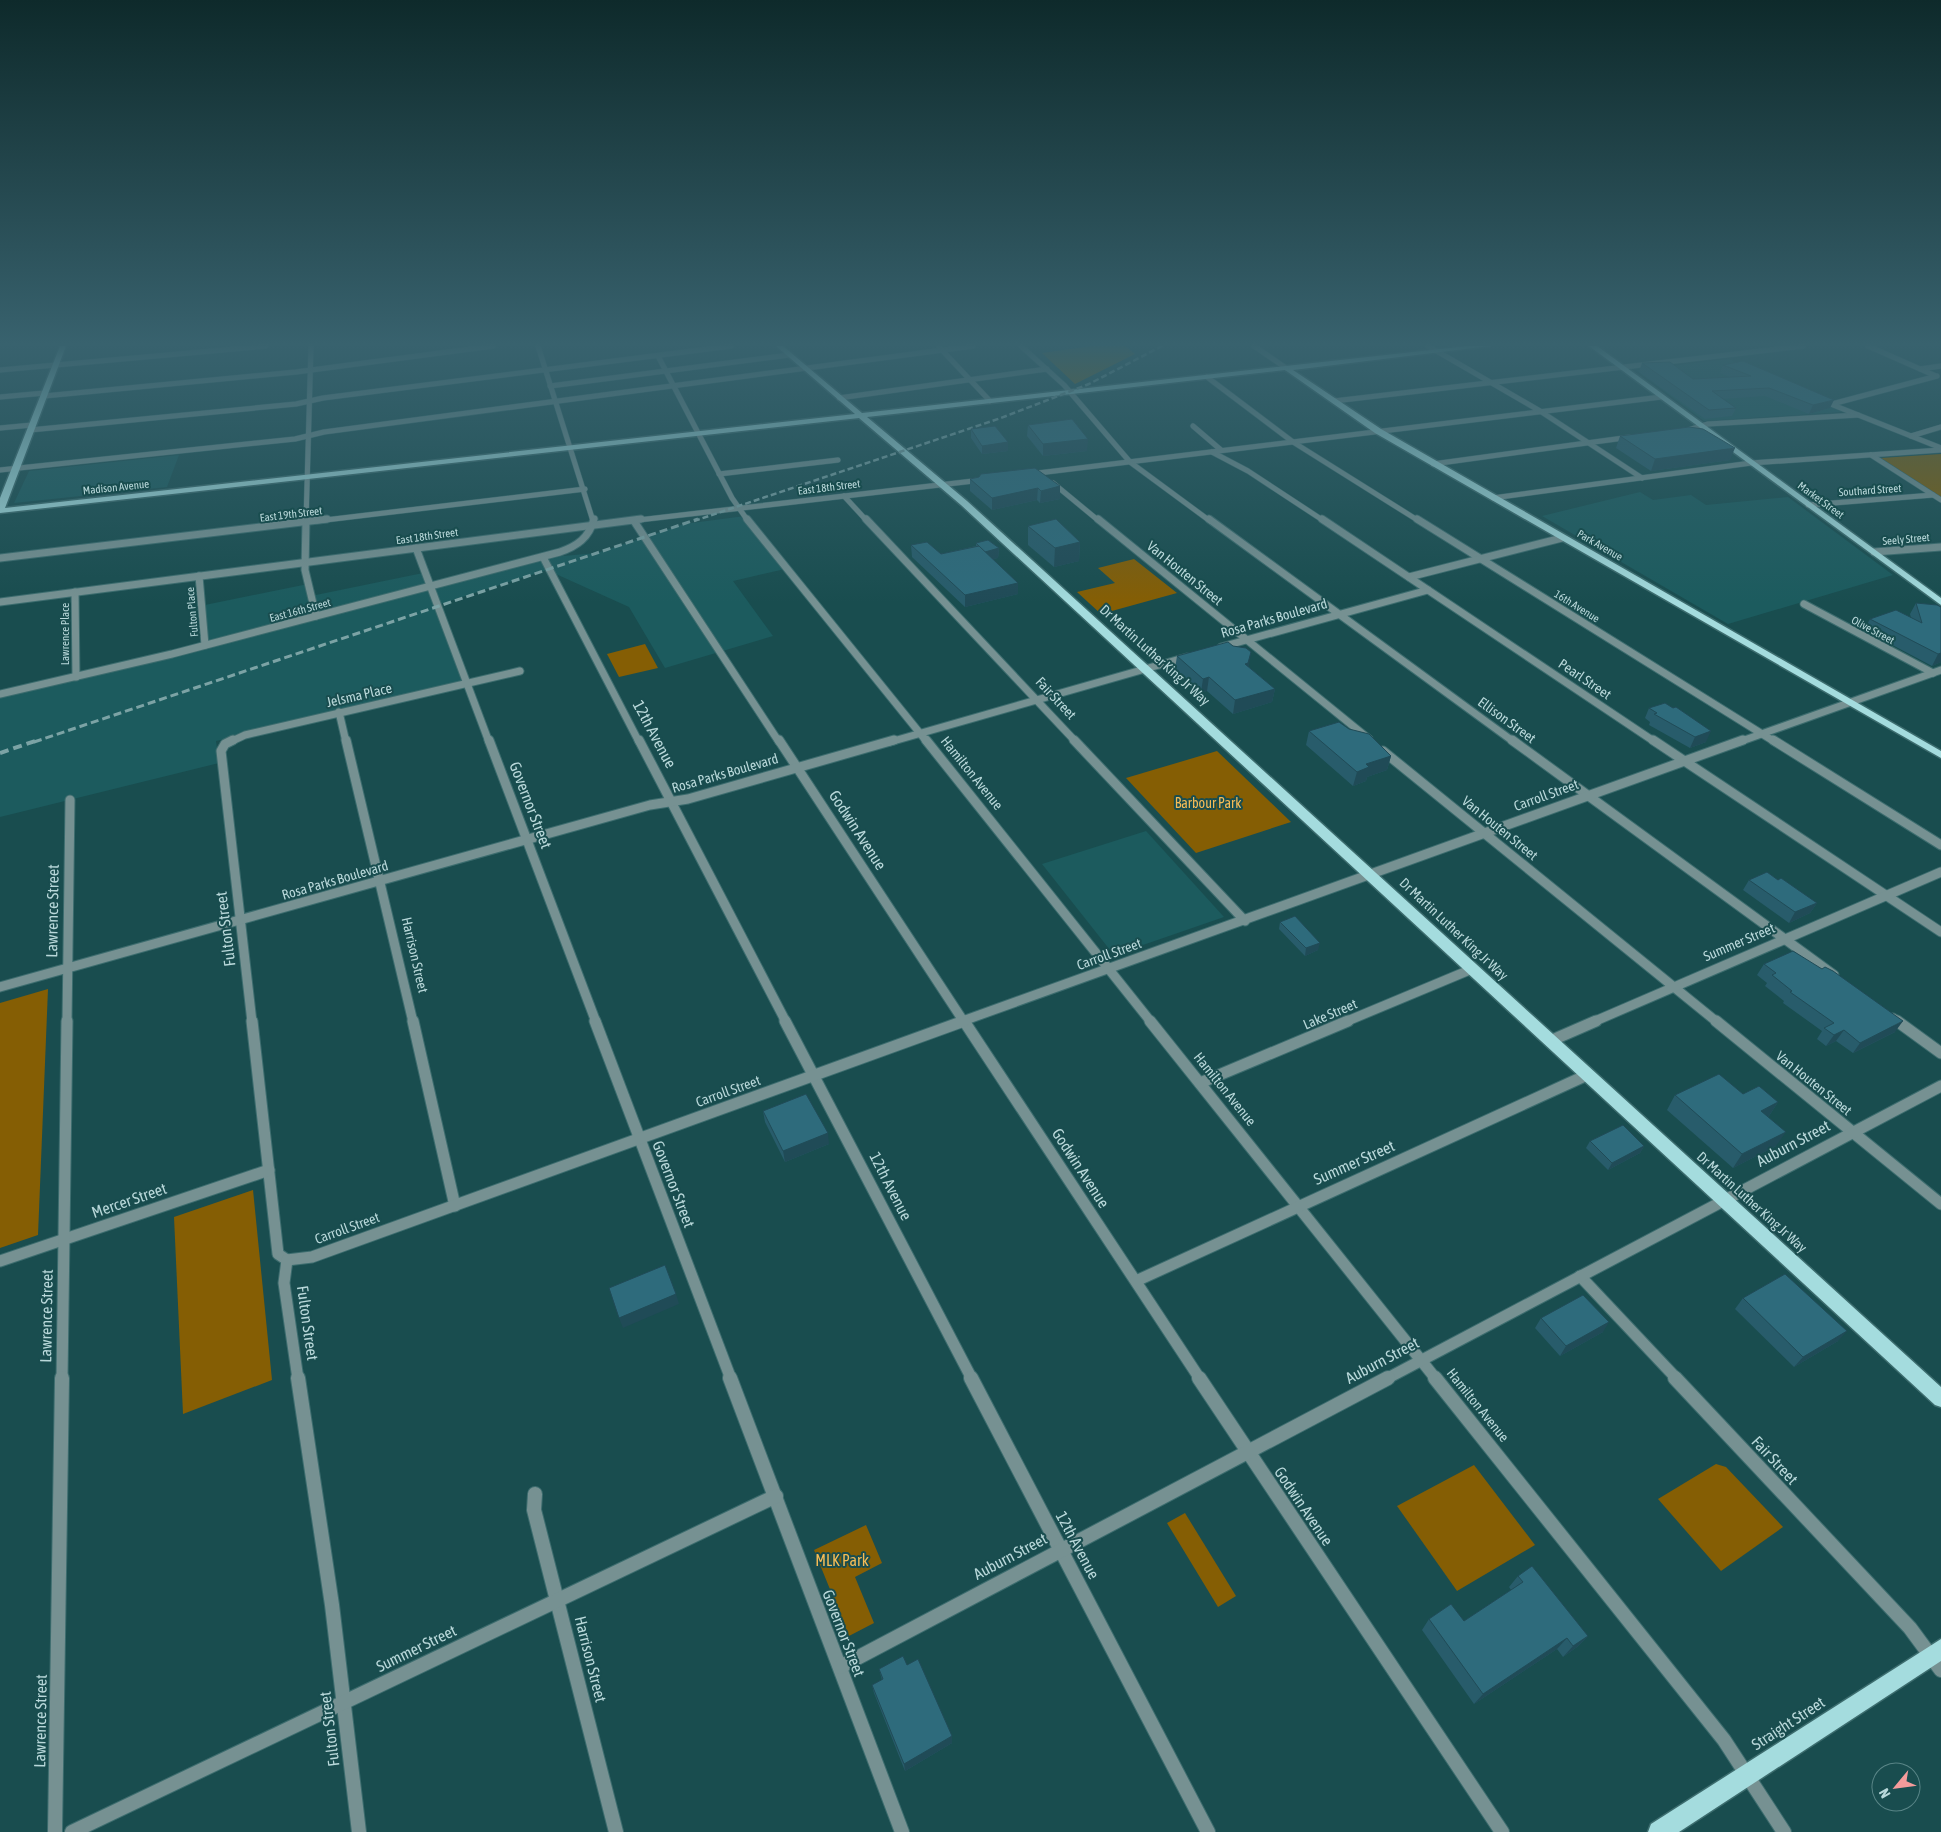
<svg xmlns="http://www.w3.org/2000/svg" width="1941" height="1832" font-family="'Asap Condensed',sans-serif">
  <style>
    .built { fill: #1c5b5e }
    .green { fill: #855e04 }
    .lines { fill: none; stroke-linecap: round; stroke-linejoin: round }
    .minor-far4-casing { stroke: #3c6c6e; stroke-width: 6 }
    .minor-far3-casing { stroke: #3c6c6e; stroke-width: 9 }
    .minor-far2-casing { stroke: #3c6c6e; stroke-width: 11 }
    .minor-far1-casing { stroke: #3c6c6e; stroke-width: 13 }
    .minor-casing { stroke: #3c6c6e; stroke-width: 16 }
    .major-casing { stroke: #3c6c6e; stroke-width: 3 }
    .minor-far4 { stroke: #769192; stroke-width: 5 }
    .minor-far3 { stroke: #769192; stroke-width: 7 }
    .minor-far2 { stroke: #769192; stroke-width: 9 }
    .minor-far1 { stroke: #769192; stroke-width: 11 }
    .minor { stroke: #769192; stroke-width: 14 }
    .major { fill: #a4dcde; fill-rule: evenodd }
    .rail-far2 { stroke: #7ca3a5; stroke-width: 2.5; stroke-dasharray: 6 3; stroke-linecap: butt }
    .rail-far1 { stroke: #7ca3a5; stroke-width: 3; stroke-dasharray: 8 4; stroke-linecap: butt }
    .rail { stroke: #7ca3a5; stroke-width: 4; stroke-dasharray: 9 5; stroke-linecap: butt }
    .wall { fill: #285c6b }
    .shaded-wall { fill: #204b57 }
    .building { fill: #2e6b7c; stroke: #204b57 }
    .labels { text-anchor: middle; dominant-baseline: central; stroke-width: 4; stroke-linejoin: round; paint-order: stroke }
    .far-street-label { font-size: 11px; fill: #b9d8da; stroke: #194d4f }
    .street-label { font-size: 14px; fill: #b9d8da; stroke: #194d4f }
    .park-label { font-size: 14px; fill: #f6bc56; stroke: #194d4f }
    .near-street-label { font-size: 16px; fill: #b9d8da; stroke: #194d4f }
    .near-park-label { font-size: 16px; fill: #f6bc56; stroke: #194d4f }
  </style>
  <rect width="100%" height="100%" fill="#194d4f"/>
  <g class="built">
    <polygon points="1729,359 1789,390 1843,412 1704,421 1636,370"/>
    <polygon points="179,455 167,487 14,503 29,471"/>
    <polygon points="1640,492 1653,500 1691,495 1706,505 1788,497 1893,575 1728,624 1542,516"/>
    <polygon points="745,516 785,569 733,581 773,636 665,668 629,607 547,570 437,605 466,684 216,741 219,763 0,817 0,692 204,644 200,606 308,584 311,596 423,573 429,585 540,558 597,553 684,524"/>
    <polygon points="1146,831 1224,917 1114,955 1042,864"/>
  </g>
  <g class="green">
    <polygon points="1092,346 1125,346 1135,354 1075,384 1042,353"/>
    <polygon points="1941,454 1941,497 1881,458"/>
    <polygon points="1134,559 1177,593 1101,614 1077,592 1115,583 1098,568"/>
    <polygon points="645,644 658,668 619,677 607,654"/>
    <polygon points="1217,751 1291,822 1196,853 1126,778"/>
    <polygon points="48,989 38,1235 0,1248 0,1003"/>
    <polygon points="253,1190 272,1380 183,1414 174,1217"/>
    <polygon points="1716,1464 1726,1467 1783,1527 1721,1571 1658,1499"/>
    <polygon points="1474,1465 1535,1545 1457,1591 1397,1506"/>
    <polygon points="1185,1513 1236,1596 1218,1607 1167,1523"/>
    <polygon points="866,1525 882,1563 855,1577 874,1623 849,1636 814,1550"/>
  </g>
  <g class="lines">
    <defs>
      <g id="minor-far4">
        <polyline points="538,346 593,521"/>
        <polyline points="1021,346 1064,385 1130,462 1210,521"/>
        <polyline points="1254,346 1286,368"/>
        <polyline points="1428,346 1540,411 1642,478"/>
        <polyline points="1868,346 1936,376"/>
        <polyline points="939,347 990,401"/>
        <polyline points="658,356 732,498 748,521"/>
        <polyline points="1920,369 1941,366"/>
        <polyline points="0,370 266,346"/>
        <polyline points="1207,377 1293,442 1419,521"/>
        <polyline points="550,386 789,355"/>
        <polyline points="44,396 296,372 493,346"/>
        <polyline points="0,397 45,393"/>
        <polyline points="839,398 1047,369"/>
        <polyline points="1334,401 1803,346"/>
        <polyline points="1823,401 1941,448"/>
        <polyline points="1832,404 1937,376"/>
        <polyline points="1193,426 1221,450"/>
        <polyline points="0,428 32,425"/>
        <polyline points="30,430 296,404 323,398 731,346"/>
        <polyline points="1688,430 1708,424 1858,415"/>
        <polyline points="1911,436 1941,427"/>
        <polyline points="1212,452 1248,471 1324,521"/>
        <polyline points="1871,455 1941,500"/>
        <polyline points="1433,464 1631,437"/>
        <polyline points="0,470 295,439 324,432 973,346"/>
        <polyline points="719,474 838,460"/>
        <polyline points="1030,474 1661,397"/>
        <polyline points="1053,483 1099,521"/>
        <polyline points="844,496 867,521"/>
        <polyline points="1493,498 1751,463 1941,450"/>
        <polyline points="1808,505 1933,495"/>
        <polyline points="306,521 311,346"/>
        <polyline points="317,521 585,489"/>
        <polyline points="630,521 982,480"/>
      </g>
      <g id="minor-far3">
        <polyline points="306,519 305,570 316,616"/>
        <polyline points="747,519 927,742"/>
        <polyline points="866,519 1076,742"/>
        <polyline points="1098,519 1369,739"/>
        <polyline points="1209,519 1514,742"/>
        <polyline points="1322,519 1655,742"/>
        <polyline points="1417,519 1775,742"/>
        <polyline points="634,521 779,742"/>
        <polyline points="416,548 489,742"/>
        <polyline points="1874,552 1941,547"/>
        <polyline points="543,557 639,742"/>
        <polyline points="0,558 327,519"/>
        <polyline points="199,576 205,645"/>
        <polyline points="1409,577 1562,538"/>
        <polyline points="75,592 76,677"/>
        <polyline points="0,602 641,519"/>
        <polyline points="1804,604 1933,673"/>
        <polyline points="1221,647 1428,590"/>
        <path d="M 0,694 L 172,654 L 560,552 C 577,546 589,538 594,519"/>
        <polyline points="339,712 346,742"/>
        <polyline points="230,742 245,735 520,671"/>
        <polyline points="890,742 1187,657"/>
        <polyline points="1739,742 1941,670"/>
      </g>
      <g id="minor-far2">
        <polyline points="233,740 225,744 221,751 252,1022"/>
        <polyline points="346,740 413,1022"/>
        <polyline points="489,740 596,1022"/>
        <polyline points="639,740 786,1022"/>
        <polyline points="779,740 964,1022"/>
        <polyline points="926,740 1151,1022"/>
        <polyline points="1074,740 1245,921"/>
        <polyline points="1512,740 1834,975"/>
        <polyline points="1653,740 1941,932"/>
        <polyline points="1773,740 1941,845"/>
        <polyline points="1383,751 1717,1022"/>
        <polyline points="0,987 650,805 688,799 894,740"/>
        <polyline points="1893,1018 1899,1022"/>
        <polyline points="67,1022 70,800"/>
        <polyline points="960,1022 1743,740"/>
        <polyline points="1345,1022 1472,969"/>
        <polyline points="1593,1022 1941,872"/>
      </g>
      <g id="minor-far1">
        <polyline points="252,1021 278,1254 287,1260"/>
        <polyline points="413,1021 455,1206"/>
        <polyline points="595,1021 731,1379"/>
        <polyline points="785,1021 972,1379"/>
        <polyline points="964,1021 1200,1379"/>
        <polyline points="1150,1021 1436,1379"/>
        <polyline points="1716,1021 1941,1204"/>
        <polyline points="1897,1021 1941,1053"/>
        <polyline points="1550,1041 1596,1021"/>
        <polyline points="1200,1083 1348,1021"/>
        <polyline points="287,1260 312,1257 964,1021"/>
        <polyline points="287,1260 284,1283 298,1379"/>
        <polyline points="0,1261 269,1170"/>
        <polyline points="1580,1276 1677,1379"/>
        <polyline points="1136,1281 1587,1075"/>
        <polyline points="62,1379 67,1021"/>
        <polyline points="1386,1379 1941,1086"/>
      </g>
      <g id="minor">
        <polyline points="298,1378 332,1605 359,1832"/>
        <polyline points="730,1378 902,1832"/>
        <polyline points="971,1378 1208,1832"/>
        <polyline points="1199,1378 1502,1832"/>
        <polyline points="1435,1378 1724,1740 1784,1832"/>
        <polyline points="1675,1378 1910,1628 1941,1670"/>
        <polyline points="535,1494 534,1510 616,1832"/>
        <polyline points="840,1667 1388,1378"/>
        <polyline points="55,1832 62,1378"/>
        <polyline points="72,1832 776,1496"/>
      </g>
      <g id="major">
        <polygon points="60,346 66,346 5,508 855,414 776,346 783,346 862,413 1467,346 1490,346 1293,370 1381,429 1941,751 1941,758 1375,433 1285,370 867,417 967,501 1941,1387 1941,1407 1935,1405 961,505 859,418 0,513 0,498"/>
        <polygon points="1589,346 1597,346 1941,598 1941,605"/>
        <polygon points="1941,1639 1941,1661 1679,1832 1648,1832 1651,1824"/>
      </g>
    </defs>
    <use href="#minor-far4" class="minor-far4-casing"/>
    <use href="#minor-far3" class="minor-far3-casing"/>
    <use href="#minor-far2" class="minor-far2-casing"/>
    <use href="#minor-far1" class="minor-far1-casing"/>
    <use href="#minor" class="minor-casing"/>
    <use href="#major" class="major-casing"/>
    <use href="#minor-far4" class="minor-far4"/>
    <use href="#minor-far3" class="minor-far3"/>
    <use href="#minor-far2" class="minor-far2"/>
    <use href="#minor-far1" class="minor-far1"/>
    <use href="#minor" class="minor"/>
    <use href="#major" class="major"/>
    <polyline class="rail-far2" points="694,521 1001,418 1089,384 1162,346"/>
    <polyline class="rail-far1" points="34,742 698,519"/>
    <polyline class="rail" points="0,753 38,740"/>
  </g>
  <g class="wall">
    <polygon points="1642,363 1693,379 1730,377 1720,373 1723,365 1830,408 1809,414 1765,396 1723,399 1736,408 1732,416 1705,419 1639,372"/>
    <polygon points="1028,425 1087,451 1043,456 1027,436"/>
    <polygon points="971,429 1008,451 982,454 971,438"/>
    <polygon points="1620,436 1730,460 1651,471 1616,448"/>
    <polygon points="970,479 1060,486 1060,499 1040,503 1037,500 992,510 970,491"/>
    <polygon points="1028,526 1080,542 1079,561 1054,567 1028,545"/>
    <polygon points="976,543 999,548 998,558 993,559 1018,594 965,607 912,557 911,545 941,554 976,546"/>
    <polygon points="1916,603 1937,605 1941,662 1932,666 1864,630 1870,619 1911,618 1910,614"/>
    <polygon points="1177,656 1249,667 1275,689 1272,702 1233,714 1207,691 1201,692 1175,669"/>
    <polygon points="1649,708 1706,742 1690,748 1649,725 1650,722 1645,718"/>
    <polygon points="1349,729 1391,756 1387,770 1367,777 1366,781 1353,786 1306,745 1309,731"/>
    <polygon points="1749,880 1778,880 1817,903 1810,913 1789,923 1743,890"/>
    <polygon points="1280,922 1318,950 1305,956 1279,929"/>
    <polygon points="1764,964 1895,1032 1853,1053 1836,1041 1826,1046 1817,1039 1822,1031 1783,1003 1784,1001 1765,986 1767,983 1757,975"/>
    <polygon points="1743,1094 1778,1102 1769,1116 1768,1117 1776,1146 1733,1168 1667,1110 1675,1095"/>
    <polygon points="763,1111 829,1144 785,1162 765,1122"/>
    <polygon points="1590,1141 1644,1146 1640,1153 1608,1170 1586,1148"/>
    <polygon points="1743,1298 1838,1341 1794,1367 1735,1309"/>
    <polygon points="1541,1318 1603,1332 1560,1356 1535,1328"/>
    <polygon points="1518,1576 1588,1636 1577,1647 1563,1657 1557,1649 1474,1704 1422,1630 1429,1619 1464,1621 1511,1590 1509,1587"/>
    <polygon points="907,1665 952,1743 905,1771 874,1693 872,1685 882,1680 879,1669"/>
  </g>
  <g class="shaded-wall">
    <polygon points="1834,400 1830,408 1809,414 1813,405"/>
    <polygon points="1088,439 1087,451 1043,456 1043,444"/>
    <polygon points="1008,442 1008,451 982,454 982,446"/>
    <polygon points="1735,448 1730,460 1651,471 1655,459"/>
    <polygon points="1060,486 1060,499 1040,503 1041,491"/>
    <polygon points="1038,488 1037,500 992,510 992,498"/>
    <polygon points="1080,542 1079,561 1054,567 1055,548"/>
    <polygon points="999,548 998,558 985,561 985,552"/>
    <polygon points="1018,583 1018,594 965,607 965,595"/>
    <polygon points="1251,652 1249,666 1245,676 1245,664"/>
    <polygon points="1941,653 1941,662 1932,666 1938,654"/>
    <polygon points="1209,677 1207,691 1201,692 1203,679"/>
    <polygon points="1275,689 1272,702 1233,714 1235,700"/>
    <polygon points="1711,731 1706,742 1690,748 1695,737"/>
    <polygon points="1391,756 1387,770 1367,777 1366,781 1353,786 1357,772 1366,764"/>
    <polygon points="1817,903 1810,913 1789,923 1795,912"/>
    <polygon points="1320,943 1318,950 1305,956 1306,948"/>
    <polygon points="1903,1021 1895,1032 1853,1053 1860,1043"/>
    <polygon points="1844,1030 1836,1041 1826,1046 1834,1035"/>
    <polygon points="1778,1102 1769,1116 1751,1125 1761,1111"/>
    <polygon points="1786,1132 1776,1146 1733,1168 1742,1154"/>
    <polygon points="828,1133 829,1144 785,1162 783,1151"/>
    <polygon points="1644,1146 1640,1153 1608,1170 1612,1163"/>
    <polygon points="676,1294 679,1304 623,1328 619,1318"/>
    <polygon points="1609,1322 1603,1332 1560,1356 1566,1346"/>
    <polygon points="1847,1331 1838,1341 1794,1367 1803,1357"/>
    <polygon points="1588,1636 1577,1647 1563,1657 1573,1646"/>
    <polygon points="1567,1638 1557,1649 1474,1704 1483,1694"/>
    <polygon points="952,1736 952,1743 905,1771 904,1764"/>
  </g>
  <g class="building">
    <polygon points="1743,361 1834,400 1813,405 1769,388 1712,391 1736,408 1709,410 1642,363 1670,362 1693,379 1751,376 1723,365"/>
    <polygon points="1072,419 1088,439 1043,444 1028,425"/>
    <polygon points="995,426 1008,442 982,446 971,429"/>
    <polygon points="1689,427 1703,429 1735,448 1655,459 1620,436"/>
    <polygon points="1035,468 1060,486 1041,491 1038,488 992,498 970,479 979,477 981,474"/>
    <polygon points="1056,519 1080,542 1055,548 1028,526"/>
    <polygon points="988,540 999,548 985,552 976,543"/>
    <polygon points="927,542 941,554 979,546 1018,583 965,595 911,545"/>
    <polygon points="1916,603 1937,605 1941,607 1941,653 1938,654 1870,619 1896,610 1922,623"/>
    <polygon points="1228,642 1233,646 1246,648 1251,652 1248,663 1245,664 1275,689 1235,700 1209,677 1203,679 1177,656"/>
    <polygon points="1665,703 1673,708 1676,707 1711,731 1695,737 1654,714 1657,713 1649,708"/>
    <polygon points="1339,722 1349,729 1369,734 1391,756 1366,764 1369,767 1357,772 1309,731"/>
    <polygon points="1767,872 1778,880 1781,878 1817,903 1795,912 1749,880"/>
    <polygon points="1295,916 1320,943 1306,948 1280,922"/>
    <polygon points="1793,951 1822,969 1825,967 1833,971 1903,1021 1860,1043 1844,1030 1834,1035 1824,1028 1834,1023 1790,992 1792,991 1772,975 1776,973 1764,964"/>
    <polygon points="1719,1074 1743,1094 1759,1086 1778,1102 1761,1111 1786,1132 1742,1154 1675,1095"/>
    <polygon points="806,1094 828,1133 783,1151 763,1111"/>
    <polygon points="1623,1125 1644,1146 1612,1163 1590,1141"/>
    <polygon points="665,1265 676,1294 619,1318 609,1288"/>
    <polygon points="1785,1274 1847,1331 1803,1357 1743,1298"/>
    <polygon points="1583,1295 1609,1322 1566,1346 1541,1318"/>
    <polygon points="1532,1566 1588,1636 1573,1646 1567,1638 1483,1694 1429,1619 1451,1604 1464,1621 1523,1582 1518,1576"/>
    <polygon points="903,1656 907,1665 918,1659 952,1736 904,1764 872,1685 883,1679 879,1669"/>
  </g>
  <linearGradient id="sky" x2="0" y2="1"><stop stop-color="#0e2a2b"/><stop offset="0.57" stop-color="#38626e"/><stop offset="1" stop-color="#38626e" stop-opacity="0"/></linearGradient>
  <rect width="1941" height="603" fill="url(#sky)"/>
  <g class="labels">
    <g class="far-street-label">
      <text transform="translate(116 487) rotate(-6)">Madison Avenue</text>
      <text transform="translate(829 487) rotate(-7)">East 18th Street</text>
      <text transform="translate(1870 490) rotate(-4)">Southard Street</text>
      <text transform="translate(1821 500) rotate(36)">Market Street</text>
      <text transform="translate(291 514) rotate(-7)">East 19th Street</text>
      <text transform="translate(427 536) rotate(-8)">East 18th Street</text>
      <text transform="translate(1906 539) rotate(-5)">Seely Street</text>
      <text transform="translate(1600 545) rotate(30)">Park Avenue</text>
      <text transform="translate(1577 606) rotate(32)">16th Avenue</text>
      <text transform="translate(300 610) rotate(-15)">East 16th Street</text>
      <text transform="translate(192 612) rotate(-95)">Fulton Place</text>
      <text transform="translate(1873 630) rotate(28)">Olive Street</text>
      <text transform="translate(65 634) rotate(-90)">Lawrence Place</text>
    </g>
    <g class="street-label">
      <text transform="translate(1185 573) rotate(39)">Van Houten Street</text>
      <text transform="translate(1274 618) rotate(-16)">Rosa Parks Boulevard</text>
      <text transform="translate(1155 655) rotate(42)">Dr Martin Luther King Jr Way</text>
      <text transform="translate(1585 679) rotate(34)">Pearl Street</text>
      <text transform="translate(359 695) rotate(-13)">Jelsma Place</text>
      <text transform="translate(1056 698) rotate(47)">Fair Street</text>
      <text transform="translate(1507 720) rotate(36)">Ellison Street</text>
      <text transform="translate(725 773) rotate(-16)">Rosa Parks Boulevard</text>
      <text transform="translate(972 773) rotate(51)">Hamilton Avenue</text>
      <text transform="translate(1546 795) rotate(-20)">Carroll Street</text>
      <text transform="translate(1500 828) rotate(39)">Van Houten Street</text>
      <text transform="translate(335 880) rotate(-16)">Rosa Parks Boulevard</text>
      <text transform="translate(1454 929) rotate(43)">Dr Martin Luther King Jr Way</text>
      <text transform="translate(1739 942) rotate(-23)">Summer Street</text>
      <text transform="translate(1109 954) rotate(-20)">Carroll Street</text>
      <text transform="translate(415 955) rotate(77)">Harrison Street</text>
      <text transform="translate(1330 1014) rotate(-23)">Lake Street</text>
      <text transform="translate(1814 1083) rotate(39)">Van Houten Street</text>
      <text transform="translate(1225 1089) rotate(51)">Hamilton Avenue</text>
      <text transform="translate(728 1091) rotate(-20)">Carroll Street</text>
      <text transform="translate(1752 1202) rotate(42)">Dr Martin Luther King Jr Way</text>
      <text transform="translate(347 1228) rotate(-20)">Carroll Street</text>
      <text transform="translate(1478 1405) rotate(51)">Hamilton Avenue</text>
    </g>
    <g class="park-label">
      <text x="1208" y="803">Barbour Park</text>
    </g>
    <g class="near-street-label">
      <text transform="translate(655 734) rotate(62)">12th Avenue</text>
      <text transform="translate(531 805) rotate(69)">Governor Street</text>
      <text transform="translate(858 830) rotate(57)">Godwin Avenue</text>
      <text transform="translate(52 911) rotate(-89)">Lawrence Street</text>
      <text transform="translate(225 929) rotate(-97)">Fulton Street</text>
      <text transform="translate(1793 1143) rotate(-28)">Auburn Street</text>
      <text transform="translate(1354 1162) rotate(-24)">Summer Street</text>
      <text transform="translate(1081 1168) rotate(57)">Godwin Avenue</text>
      <text transform="translate(674 1184) rotate(69)">Governor Street</text>
      <text transform="translate(891 1186) rotate(63)">12th Avenue</text>
      <text transform="translate(129 1200) rotate(-19)">Mercer Street</text>
      <text transform="translate(46 1316) rotate(-89)">Lawrence Street</text>
      <text transform="translate(308 1323) rotate(82)">Fulton Street</text>
      <text transform="translate(1382 1360) rotate(-28)">Auburn Street</text>
      <text transform="translate(1775 1460) rotate(47)">Fair Street</text>
      <text transform="translate(1304 1506) rotate(56)">Godwin Avenue</text>
      <text transform="translate(1078 1545) rotate(62)">12th Avenue</text>
      <text transform="translate(1010 1556) rotate(-28)">Auburn Street</text>
      <text transform="translate(844 1633) rotate(69)">Governor Street</text>
      <text transform="translate(416 1648) rotate(-26)">Summer Street</text>
      <text transform="translate(591 1659) rotate(76)">Harrison Street</text>
      <text transform="translate(40 1721) rotate(-89)">Lawrence Street</text>
      <text transform="translate(1788 1723) rotate(-33)">Straight Street</text>
      <text transform="translate(329 1729) rotate(-97)">Fulton Street</text>
    </g>
    <g class="near-park-label">
      <text x="842" y="1560">MLK Park</text>
    </g>
  </g>
  <g transform="translate(1896 1787) rotate(241)"><circle r="24" fill="#194d4f" stroke="#598587"/>
  <path d="M0-4L9 19L0 12L-9 19Z" fill="#f59b9b"/>
  <text y="-8" font-size="14" font-weight="bold" text-anchor="middle" fill="#b9d8da">N</text>
  </g>
</svg>
